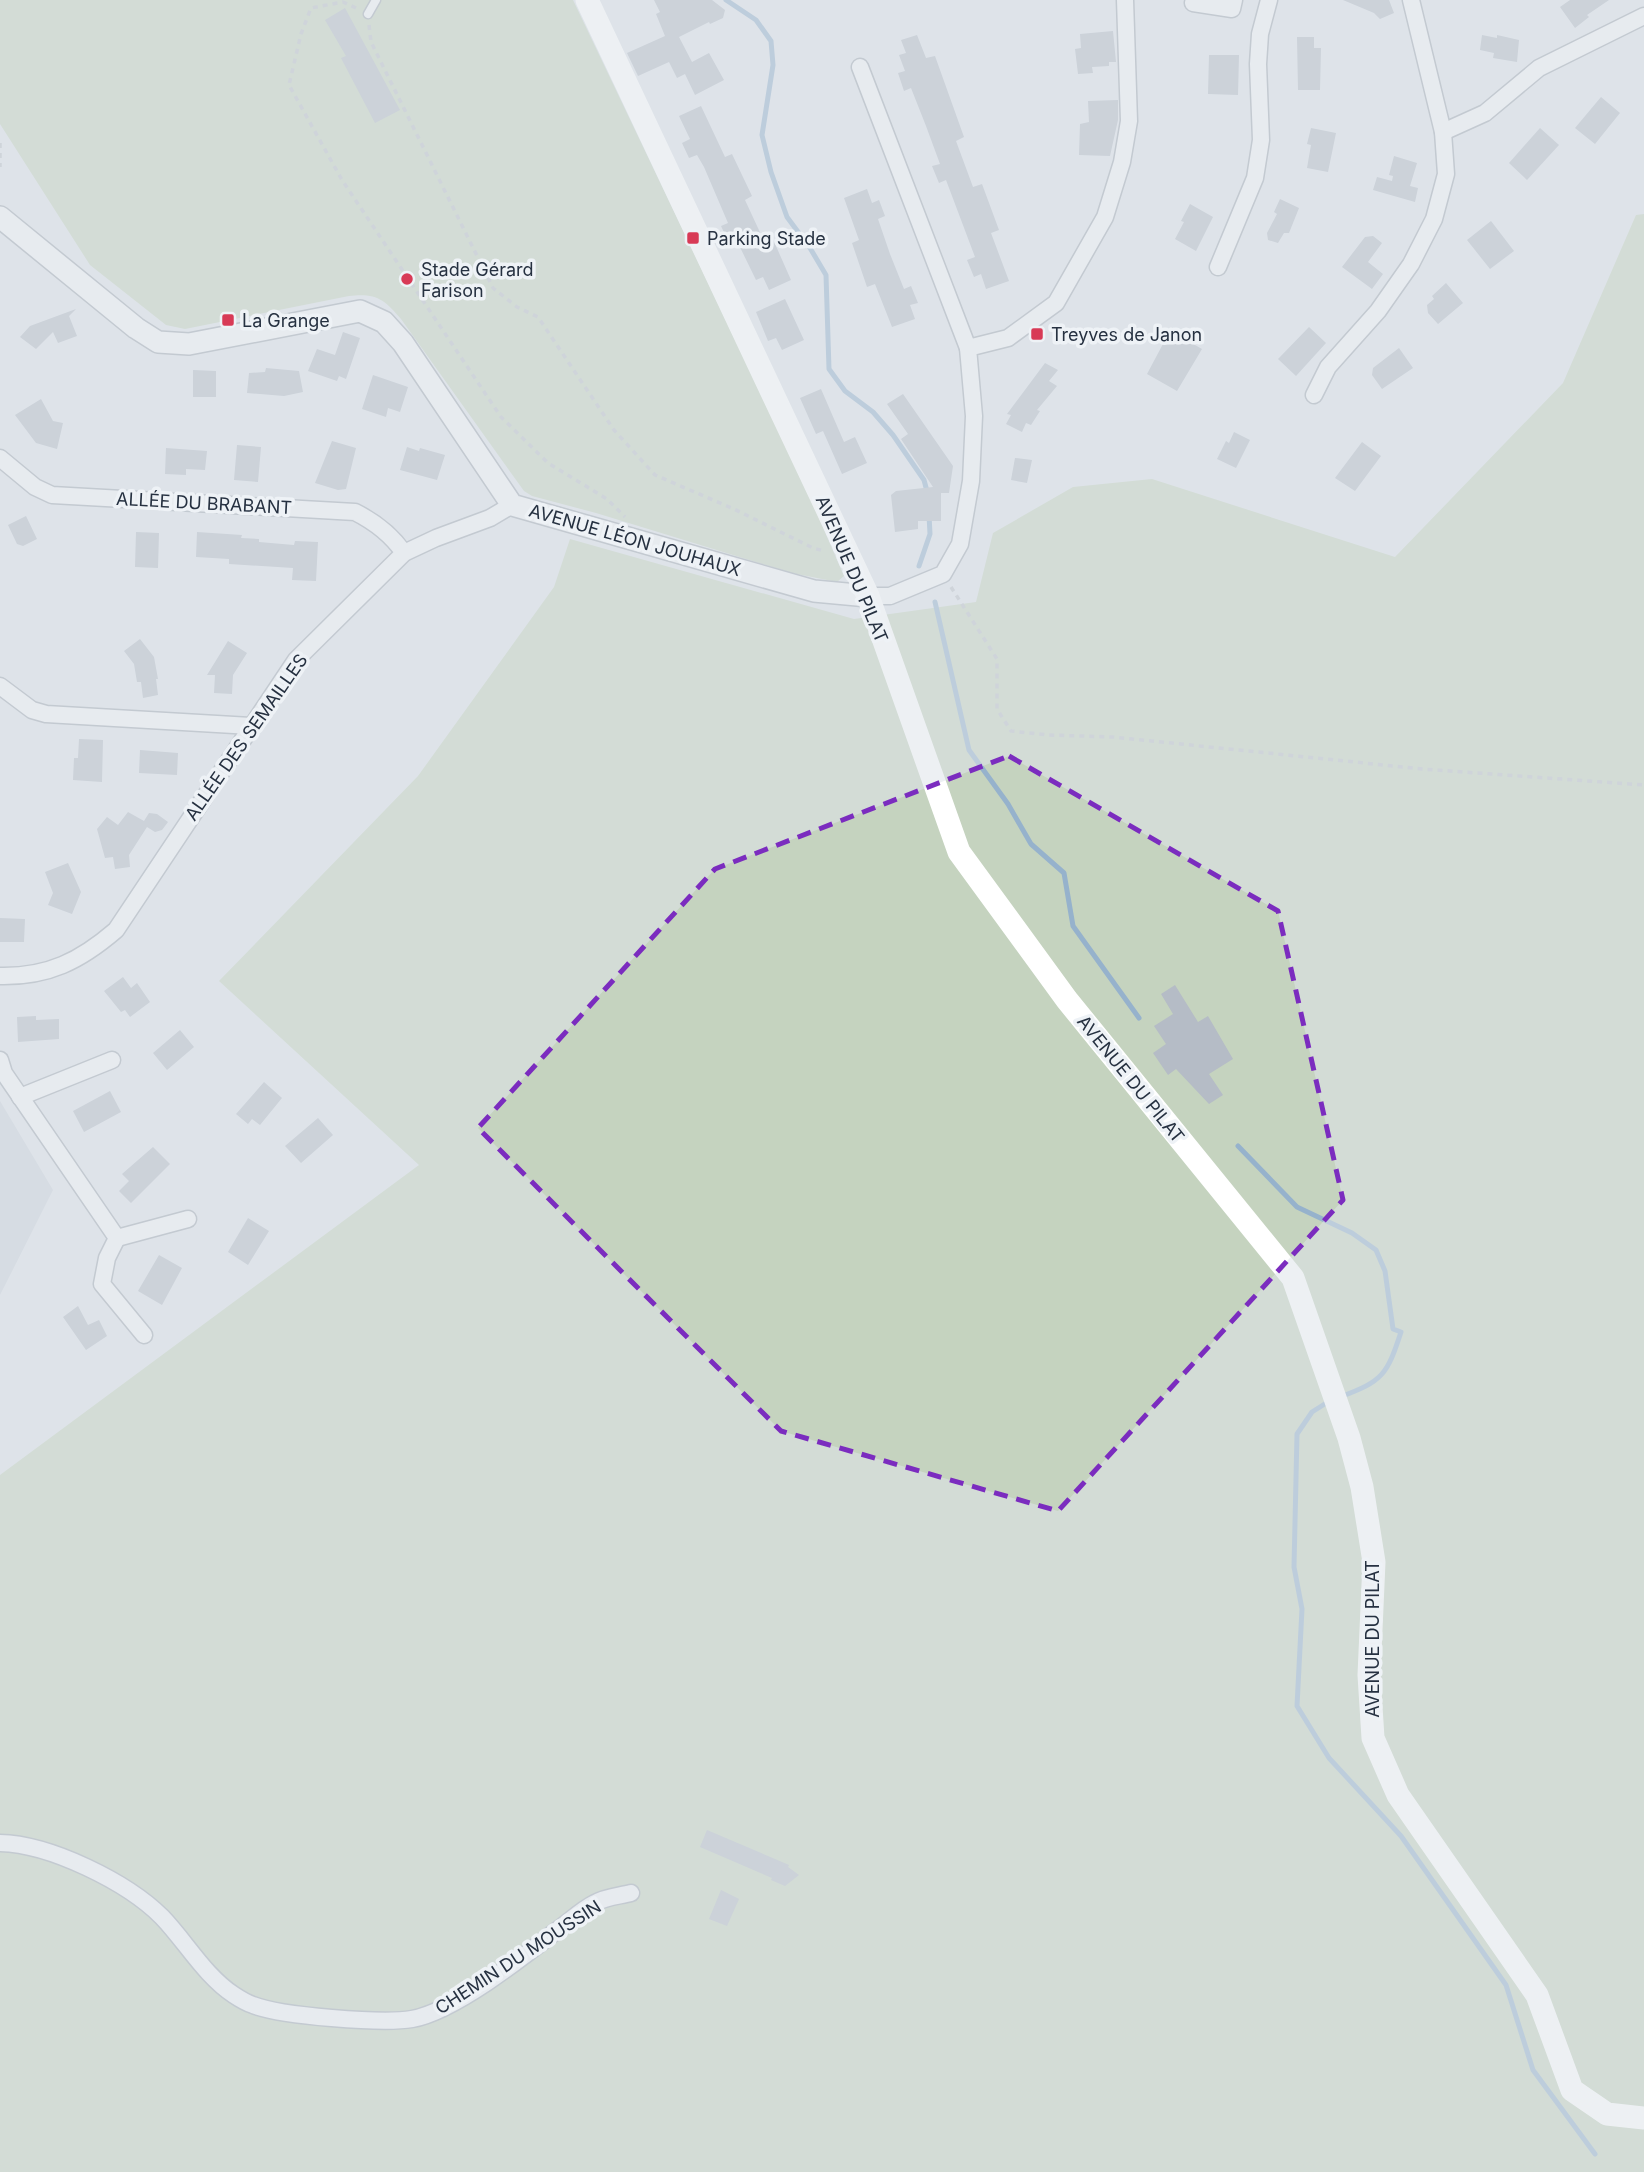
<svg xmlns="http://www.w3.org/2000/svg" width="1644" height="2172" font-family="Inter,sans-serif">
  <style>
    .built { fill: #ccd2db }
    .green { fill: #c5d3bf }
    .lines { fill: none; stroke-linecap: round; stroke-linejoin: round }
    .stream { stroke: #96b2cc; stroke-width: 5 }
    .building { fill: #b5bcc6 }
    .service-casing { stroke: #a3aab3; stroke-width: 11 }
    .minor-casing { stroke: #a3aab3; stroke-width: 19 }
    .tertiary-casing { stroke: #a3aab3; stroke-width: 24 }
    .path { stroke: #bcc1c8; stroke-width: 3.5; stroke-dasharray: 5 5; stroke-linecap: butt }
    .service { stroke: #f1f3f7; stroke-width: 8 }
    .minor { stroke: #f1f3f7; stroke-width: 16 }
    .tertiary { stroke: #f1f3f7; stroke-width: 21 }
    .secondary { stroke: #fff; stroke-width: 23 }
    .marked { fill: none; stroke: #7b2cbf; stroke-width: 5; stroke-dasharray: 14 9; stroke-linejoin: round }
    .poi-dot { fill: #d83a56; stroke: #eef2f6; stroke-width: 2.5 }
    .labels { text-anchor: middle; dominant-baseline: central; stroke-width: 7; stroke-linejoin: round; paint-order: stroke }
    .poi-label { font-size: 18px; fill: #263141; stroke: #eef2f6; text-anchor: start }
    .street-label { font-size: 18px; fill: #263141; stroke: #eef2f6 }
  </style>
  <rect width="100%" height="100%" fill="#dee3e9"/>
  <polygon class="built" points="0,1101 53,1190 0,1295"/>
  <g class="green">
    <path d="M 0,0 L 573,0 L 805,486 L 844,576 L 837,582 L 792,573 L 596,513 L 532,496 L 524,491 L 401,319 C 384,299 376,293 349,296 L 185,329 L 166,325 L 90,265 L 0,124 Z"/>
    <polygon points="1644,214 1644,2172 0,2172 0,1475 419,1165 219,981 418,776 554,587 570,539 854,619 976,602 993,533 1073,487 1152,479 1395,557 1563,383 1636,215"/>
  </g>
  <g class="lines">
    <g class="stream">
      <polyline points="726,0 756,20 771,41 773,65 762,135 771,172 787,217 810,248 826,275 829,369 845,391 873,412 893,435 924,480 928,495"/>
      <polyline points="919,566 930,534 929,515"/>
      <polyline points="935,602 969,750 1008,804 1031,844 1064,873 1073,926 1139,1018"/>
      <path d="M 1238,1146 L 1297,1207 L 1352,1233 L 1376,1250 L 1385,1271 L 1393,1329 L 1401,1332 C 1387,1375 1383,1381 1340,1397"/>
      <polyline points="1331,1400 1312,1412 1297,1434 1294,1567 1302,1609 1297,1706 1329,1758 1401,1836 1506,1985 1533,2070 1595,2154"/>
    </g>
  </g>
  <g class="building">
    <polygon points="654,0 712,0 725,10 723,18 710,24 709,22 679,37 692,62 709,53 724,80 695,95 685,74 677,78 669,62 638,76 627,53 665,36 656,14 660,12"/>
    <polygon points="1343,0 1389,0 1394,13 1380,19 1374,13"/>
    <polygon points="1570,0 1609,0 1587,15 1589,17 1575,28 1560,7"/>
    <polygon points="345,8 400,110 375,123 341,58 346,56 325,20"/>
    <polygon points="1113,31 1116,62 1109,62 1109,66 1092,67 1093,73 1078,74 1075,49 1081,48 1080,34"/>
    <polygon points="917,35 926,58 935,56 964,137 956,141 973,187 982,184 999,230 991,233 1009,281 986,289 981,274 974,277 967,260 975,257 946,180 939,183 932,166 940,164 926,126 911,88 904,91 898,73 905,71 899,55 906,53 901,40"/>
    <polygon points="1482,35 1497,38 1497,35 1519,40 1517,62 1493,58 1494,53 1480,50"/>
    <polygon points="1297,37 1314,37 1314,48 1321,48 1320,90 1298,90"/>
    <polygon points="1209,55 1239,55 1238,95 1208,94"/>
    <polygon points="1601,97 1620,113 1595,144 1575,128"/>
    <polygon points="1118,100 1118,120 1110,156 1079,155 1080,124 1089,122 1088,101"/>
    <polygon points="701,106 725,157 732,154 752,196 745,200 764,241 772,237 791,280 769,290 763,277 756,280 736,239 729,243 721,226 728,223 704,167 697,155 689,158 682,143 690,139 679,116"/>
    <polygon points="1311,128 1336,133 1328,172 1307,168 1311,145 1307,144"/>
    <polygon points="1540,128 1559,145 1527,180 1509,163"/>
    <polygon points="1394,156 1417,163 1410,186 1418,188 1415,202 1373,190 1377,177 1392,181 1393,176 1389,175"/>
    <polygon points="867,189 872,203 879,200 885,216 878,219 890,254 904,289 911,286 918,303 910,305 915,319 892,327 875,284 867,287 852,243 859,240 844,198"/>
    <polygon points="1280,199 1299,208 1289,233 1284,233 1278,243 1268,240 1267,233 1277,214 1274,212"/>
    <polygon points="1190,204 1213,217 1196,251 1175,239 1184,222 1181,221"/>
    <polygon points="1491,221 1514,251 1490,269 1467,240"/>
    <polygon points="1373,236 1382,243 1368,262 1383,274 1372,289 1342,267 1365,237"/>
    <polygon points="1446,283 1463,303 1438,324 1428,313 1427,305 1434,299 1432,296"/>
    <polygon points="785,299 804,340 782,350 776,338 768,341 756,312"/>
    <polygon points="76,309 69,316 77,336 58,343 53,332 36,349 20,337 30,326"/>
    <polygon points="1172,327 1190,337 1188,341 1202,349 1177,391 1147,374"/>
    <polygon points="1309,327 1326,343 1296,376 1278,359"/>
    <polygon points="343,332 360,338 346,379 339,376 337,381 308,371 317,349 335,355"/>
    <polygon points="1399,348 1413,368 1382,389 1372,375 1373,368"/>
    <polygon points="1045,363 1058,370 1049,381 1057,386 1037,410 1040,411 1031,425 1026,423 1022,432 1006,424 1011,415 1007,414"/>
    <polygon points="266,368 299,371 303,392 284,396 247,393 249,373 265,372"/>
    <polygon points="193,370 216,371 216,397 193,397"/>
    <polygon points="373,375 408,387 400,412 388,408 386,417 362,409"/>
    <polygon points="821,389 844,442 855,437 867,463 842,474 823,431 816,434 800,398"/>
    <polygon points="903,394 953,466 949,493 941,493 941,521 918,521 918,529 895,532 891,495 896,491 933,487 901,439 908,434 887,404"/>
    <polygon points="41,399 53,421 63,423 57,449 36,443 15,415"/>
    <polygon points="1234,432 1250,440 1236,468 1217,459 1226,441 1229,443"/>
    <polygon points="332,441 356,448 346,489 338,490 315,483"/>
    <polygon points="1362,442 1381,456 1355,491 1335,478"/>
    <polygon points="237,445 261,447 258,482 234,480"/>
    <polygon points="407,447 419,451 420,448 445,455 437,480 400,470"/>
    <polygon points="166,448 207,451 205,470 186,469 186,475 165,474"/>
    <polygon points="1015,458 1032,460 1027,483 1011,480"/>
    <polygon points="26,516 37,539 23,546 17,544 8,525"/>
    <polygon points="136,532 159,533 158,568 135,567"/>
    <polygon points="197,532 242,535 241,538 259,539 259,542 294,545 295,541 318,542 316,581 292,580 293,568 229,564 229,559 196,557"/>
    <polygon points="140,639 154,657 158,679 156,679 158,695 143,698 141,682 137,682 134,664 124,651"/>
    <polygon points="228,641 247,653 233,675 232,694 214,693 215,675 207,675"/>
    <polygon points="79,739 103,740 102,782 73,780 74,758 78,758"/>
    <polygon points="140,750 178,753 177,775 139,773"/>
    <polygon points="128,812 144,821 149,813 157,814 168,822 162,830 155,832 147,827 129,855 130,867 115,869 113,857 105,858 97,829 107,817 118,825"/>
    <polygon points="68,863 81,892 72,914 48,905 53,893 45,872"/>
    <polygon points="0,918 25,919 24,942 0,942"/>
    <polygon points="123,977 131,988 137,983 150,1002 130,1017 125,1010 121,1012 104,991"/>
    <polygon points="1175,985 1198,1022 1208,1016 1233,1059 1209,1074 1223,1095 1209,1104 1176,1069 1168,1075 1153,1053 1166,1044 1154,1026 1173,1014 1161,994"/>
    <polygon points="36,1016 36,1020 59,1019 59,1039 18,1042 17,1017"/>
    <polygon points="180,1030 194,1047 167,1070 153,1053"/>
    <polygon points="264,1082 282,1098 260,1125 252,1119 248,1124 236,1114"/>
    <polygon points="110,1091 121,1112 84,1132 73,1111"/>
    <polygon points="318,1118 333,1135 301,1163 285,1146"/>
    <polygon points="153,1147 170,1164 131,1203 119,1191 129,1181 122,1174"/>
    <polygon points="248,1218 269,1231 248,1265 228,1252"/>
    <polygon points="159,1255 182,1268 162,1305 138,1291"/>
    <polygon points="78,1306 88,1325 99,1320 107,1336 86,1350 63,1317"/>
    <polygon points="707,1830 789,1865 788,1867 799,1875 785,1886 771,1880 772,1878 700,1847"/>
    <polygon points="721,1890 739,1899 727,1926 709,1919"/>
  </g>
  <g class="lines">
    <defs>
      <polyline id="service" points="368,14 376,0"/>
      <g id="minor">
        <polyline points="1193,3 1232,9 1234,0"/>
        <polyline points="860,67 968,348"/>
        <polyline points="1443,132 1485,113 1539,68 1644,16"/>
        <polyline points="1218,267 1255,178 1261,140 1258,64 1260,34 1269,0"/>
        <polyline points="1314,395 1328,367 1378,311 1411,264 1434,219 1446,174 1443,132 1411,0"/>
        <path d="M 0,458 L 35,487 L 52,495 L 355,512 C 375,522 391,534 404,553"/>
        <polyline points="868,596 890,596 943,574 960,544 971,481 974,416 968,348 1008,338 1056,303 1105,217 1122,162 1129,121 1125,0"/>
        <polyline points="0,686 32,710 46,714 251,726"/>
        <path d="M 0,976 C 48,977 80,961 116,930 L 296,660 L 404,553 L 436,538 L 490,518 L 512,505"/>
        <polyline points="0,1060 4,1073 117,1238 107,1258 102,1284 144,1335"/>
        <polyline points="20,1097 112,1060"/>
        <polyline points="117,1238 188,1219"/>
        <path d="M 0,1843 C 50,1844 127,1882 162,1917 C 186,1942 205,1976 234,1995 C 240,1999 247,2003 253,2005 C 280,2016 383,2024 412,2019 C 453,2012 522,1958 556,1931 C 569,1922 581,1910 595,1903 C 605,1897 619,1896 631,1893"/>
      </g>
      <polyline id="tertiary" points="0,217 136,328 158,342 189,344 360,311 384,322 403,343 512,505 814,591 868,596"/>
    </defs>
    <use href="#service" class="service-casing"/>
    <use href="#minor" class="minor-casing"/>
    <use href="#tertiary" class="tertiary-casing"/>
    <g class="path">
      <polyline points="356,8 343,2 311,8 301,34 289,85 342,180 501,417 548,463 607,499 625,517"/>
      <polyline points="369,25 371,42 493,288 517,307 538,317 614,430 655,475 734,509 813,548 824,551"/>
      <polyline points="0,143 0,167"/>
      <polyline points="951,587 997,659 997,709 1011,731 1049,735 1113,737 1422,769 1644,785"/>
    </g>
    <use href="#service" class="service"/>
    <use href="#minor" class="minor"/>
    <use href="#tertiary" class="tertiary"/>
    <polyline class="secondary" points="587,0 868,596 959,852 1067,1000 1293,1278 1349,1438 1362,1487 1374,1562 1369,1675 1373,1738 1398,1795 1537,1995 1572,2090 1607,2114 1644,2118"/>
  </g>
  <path d="M0 0H1644V2172H0ZM 1009,756 L 1278,911 L 1343,1200 L 1058,1511 L 781,1431 L 478,1128 L 715,869 Z" fill="#dee3e9" fill-opacity=".55" fill-rule="evenodd"/>
  <path class="marked" d="M 1009,756 L 1278,911 L 1343,1200 L 1058,1511 L 781,1431 L 478,1128 L 715,869 Z"/>
  <g class="poi-dot">
    <rect x="686" y="231" width="14" height="14" rx="3.5"/>
    <circle cx="407" cy="279" r="7"/>
    <rect x="221" y="313" width="14" height="14" rx="3.5"/>
    <rect x="1030" y="327" width="14" height="14" rx="3.5"/>
  </g>
  <g class="labels">
    <g class="poi-label">
      <text x="707" y="238">Parking Stade</text>
      <text x="421" y="269">Stade Gérard<tspan x="421" dy="21">Farison</tspan></text>
      <text x="242" y="320">La Grange</text>
      <text x="1051" y="334">Treyves de Janon</text>
    </g>
    <g class="street-label">
      <text transform="translate(204 503) rotate(3)">ALLÉE DU BRABANT</text>
      <text transform="translate(635 540) rotate(16)">AVENUE LÉON JOUHAUX</text>
      <text transform="translate(852 569) rotate(67)">AVENUE DU PILAT</text>
      <text transform="translate(246 737) rotate(-55)">ALLÉE DES SEMAILLES</text>
      <text transform="translate(1131 1079) rotate(51)">AVENUE DU PILAT</text>
      <text transform="translate(1372 1639) rotate(-90)">AVENUE DU PILAT</text>
      <text transform="translate(518 1957) rotate(-33)">CHEMIN DU MOUSSIN</text>
    </g>
  </g>
</svg>
